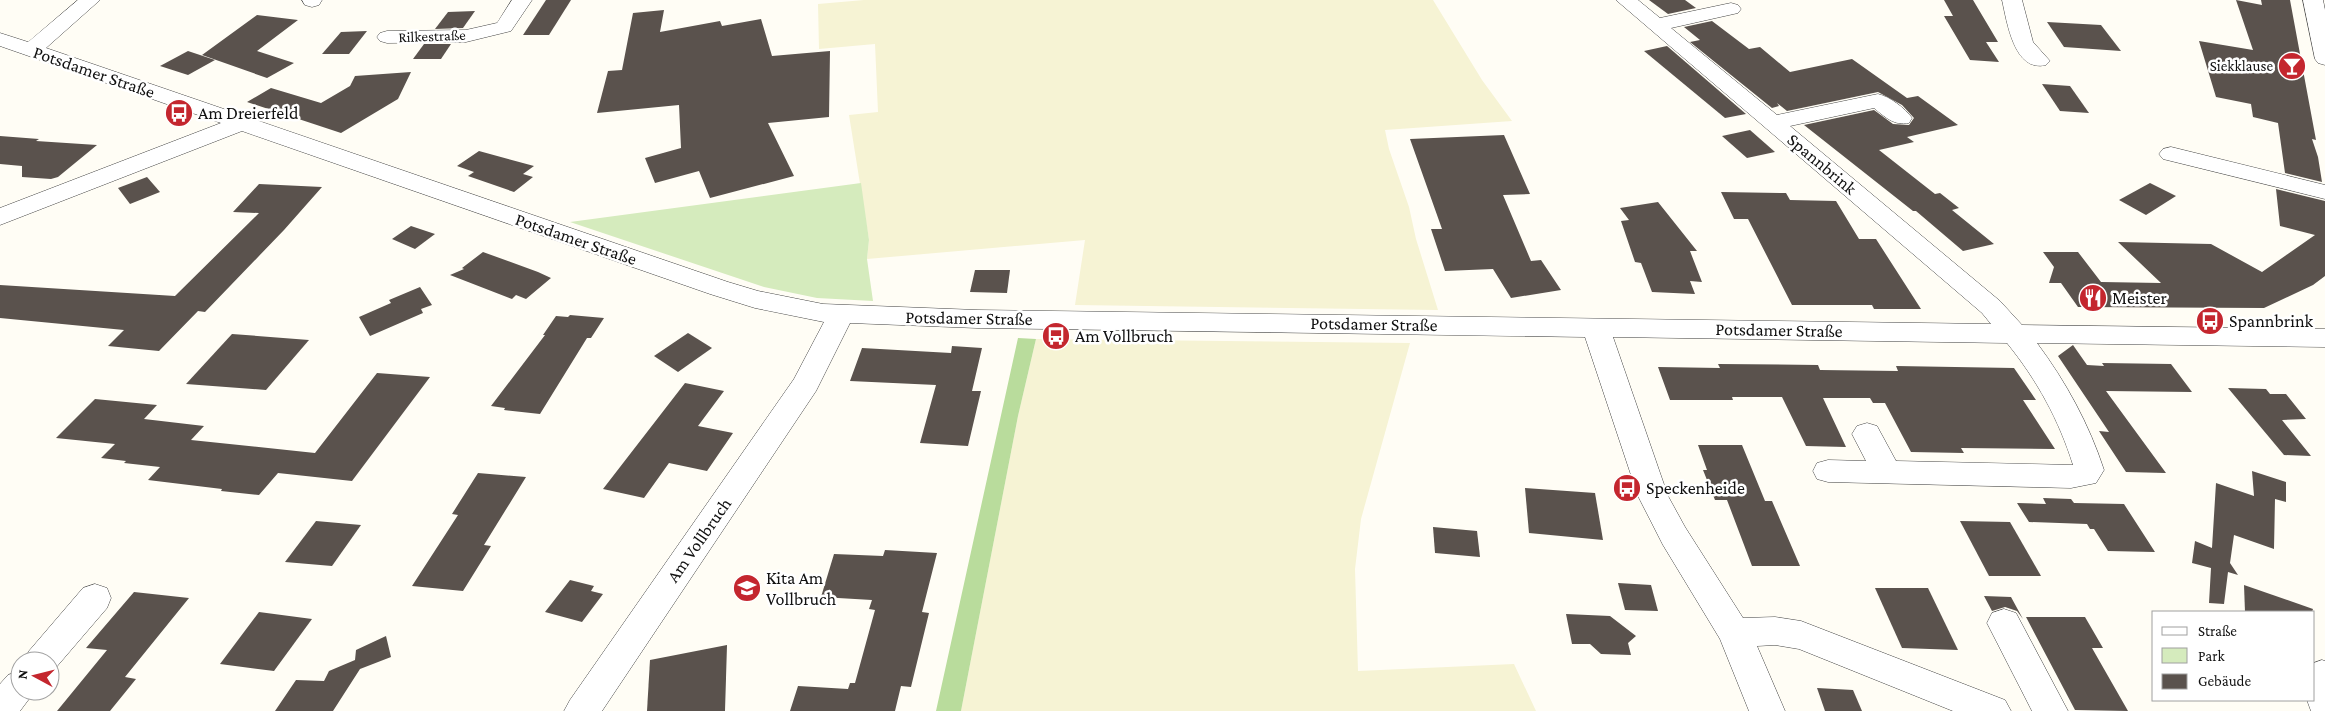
<svg xmlns="http://www.w3.org/2000/svg" width="2325" height="711" font-family="'Crimson Pro',serif">
  <style>
    .farmland { fill: #f6f3d4 }
    .green { fill: #d5ebbd }
    .forest { fill: #b9dc9c }
    .building { fill: #5a524d }
    .lines { fill: none; stroke-linecap: round; stroke-linejoin: round }
    .minor-casing { stroke: #444; stroke-width: 1 }
    .minor { fill: #fff; fill-rule: evenodd }
    .labels { text-anchor: middle; dominant-baseline: central; stroke-width: 5; stroke-linejoin: round; paint-order: stroke }
    .far-street-label { font-size: 15px; fill: #111; stroke: #fff }
    .far-poi-label { font-size: 15px; fill: #111; stroke: #fff; text-anchor: end }
    .street-label { font-size: 18px; fill: #111; stroke: #fff }
    .poi-label { font-size: 18px; fill: #111; stroke: #fff; text-anchor: start }
  </style>
  <rect width="100%" height="100%" fill="#fffdf5"/>
  <g class="farmland">
    <polygon points="864,0 1433,0 1482,80 1512,121 1385,130 1389,149 1409,207 1416,239 1438,310 1075,305 1085,240 867,259 869,240 849,115 878,112 875,44 819,49 818,4"/>
    <polygon points="1036,339 1410,343 1361,519 1355,569 1358,671 1514,664 1536,711 961,711 1018,416"/>
  </g>
  <polygon class="green" points="861,183 869,240 867,259 873,301 817,298 764,287 570,222"/>
  <polygon class="forest" points="1018,338 1036,339 1018,416 961,711 936,711"/>
  <g class="building">
    <polygon points="546,0 571,0 549,35 523,35"/>
    <polygon points="1649,0 1685,0 1696,8 1668,14"/>
    <polygon points="1944,0 1973,0 1998,42 1986,42 1999,62 1970,60 1944,16 1953,16"/>
    <polygon points="2236,0 2262,5 2261,0 2290,0 2316,140 2312,139 2318,157 2322,182 2285,173 2278,123 2253,117 2251,104 2216,97 2199,41 2253,50"/>
    <polygon points="664,10 660,32 720,21 722,26 761,19 772,56 830,51 829,117 768,123 794,176 710,198 699,171 655,183 645,158 681,148 679,105 597,113 608,71 622,70 633,13"/>
    <polygon points="475,11 463,28 435,29 448,12"/>
    <polygon points="257,15 298,20 257,51 294,63 267,78 202,55"/>
    <polygon points="1712,21 1749,49 1760,47 1790,72 1852,59 1907,98 1918,96 1958,125 1907,137 1914,142 1879,150 1935,194 1940,193 1959,208 1952,210 1994,244 1963,251 1916,211 1913,211 1804,125 1874,110 1893,124 1909,125 1914,118 1902,105 1878,92 1787,111 1777,103 1779,106 1772,108 1690,42 1700,40 1684,27"/>
    <polygon points="2047,22 2101,25 2121,51 2064,47"/>
    <polygon points="367,31 349,54 322,54 341,32"/>
    <polygon points="424,44 451,44 441,59 413,59"/>
    <polygon points="1667,46 1746,114 1725,118 1644,51"/>
    <polygon points="188,51 215,60 188,75 160,66"/>
    <polygon points="411,72 398,99 341,133 247,102 271,88 321,103 350,86 355,76"/>
    <polygon points="2042,84 2070,86 2089,113 2060,111"/>
    <polygon points="1750,130 1775,152 1747,158 1722,136"/>
    <polygon points="1504,135 1530,194 1503,195 1531,261 1541,260 1561,290 1511,298 1493,269 1445,271 1431,229 1442,229 1410,139"/>
    <polygon points="0,136 39,139 36,141 97,145 58,177 51,179 22,177 22,166 0,164"/>
    <polygon points="479,151 534,166 523,174 533,177 514,192 468,176 474,172 457,166"/>
    <polygon points="147,177 160,192 130,204 118,188"/>
    <polygon points="2150,183 2176,196 2146,215 2119,200"/>
    <polygon points="259,184 322,187 284,230 205,312 198,311 159,351 108,346 124,330 0,318 0,285 175,296 259,213 233,212"/>
    <polygon points="2276,189 2325,201 2325,276 2313,285 2264,308 2078,307 2061,283 2049,283 2054,267 2043,252 2078,252 2101,282 2161,283 2118,242 2211,244 2262,272 2315,235 2280,226"/>
    <polygon points="1721,192 1786,193 1790,200 1836,201 1859,239 1876,239 1921,309 1874,309 1872,305 1792,305 1748,219 1734,219"/>
    <polygon points="1658,202 1697,251 1690,251 1702,282 1690,281 1695,294 1652,292 1641,263 1635,262 1621,221 1629,220 1620,208"/>
    <polygon points="411,226 435,234 415,249 392,239"/>
    <polygon points="483,252 538,272 551,278 526,299 516,295 512,299 450,275 464,269 462,268"/>
    <polygon points="975,270 1010,270 1007,293 970,292"/>
    <polygon points="420,287 432,305 421,309 423,313 370,336 359,317 391,303 389,300"/>
    <polygon points="570,315 604,318 591,338 587,338 540,414 504,410 505,408 491,406 545,335 543,335 556,316 568,317"/>
    <polygon points="688,333 712,348 678,372 654,356"/>
    <polygon points="232,334 309,340 266,390 186,384"/>
    <polygon points="2073,345 2087,365 2104,366 2102,363 2171,364 2192,392 2106,391 2166,473 2126,472 2099,431 2109,432 2058,356"/>
    <polygon points="952,346 982,348 972,391 981,391 968,446 920,443 936,385 850,381 862,348 951,353"/>
    <polygon points="1718,364 1818,365 1820,370 1898,371 1896,366 2014,368 2036,400 2023,400 2055,449 1961,448 1964,453 1911,452 1885,403 1873,403 1870,398 1823,398 1846,447 1806,446 1782,397 1732,397 1733,400 1670,400 1658,367 1720,368"/>
    <polygon points="377,373 430,377 352,481 278,473 259,495 221,491 222,489 148,480 160,467 124,463 126,461 101,458 115,444 56,438 95,399 157,405 144,419 204,426 191,440 315,453"/>
    <polygon points="685,383 724,391 698,426 733,433 707,471 669,463 644,498 603,489"/>
    <polygon points="2228,388 2266,389 2270,394 2286,394 2306,419 2282,420 2311,456 2284,455"/>
    <polygon points="1698,445 1742,445 1765,501 1772,501 1800,566 1752,566 1727,500 1715,500 1703,470 1707,470"/>
    <polygon points="2252,471 2286,482 2286,502 2275,499 2274,549 2234,535 2230,563 2238,575 2228,572 2224,604 2209,603 2211,568 2192,563 2195,541 2212,548 2216,483 2254,496"/>
    <polygon points="478,473 526,477 484,545 491,546 463,591 412,586 458,515 452,514"/>
    <polygon points="1525,488 1595,493 1603,540 1529,533"/>
    <polygon points="2043,498 2071,499 2074,503 2124,504 2155,552 2108,551 2094,529 2090,529 2087,524 2029,522 2017,503 2046,504"/>
    <polygon points="316,521 361,525 332,566 285,562"/>
    <polygon points="1960,521 2010,522 2041,576 1989,576"/>
    <polygon points="1433,527 1477,531 1480,557 1435,553"/>
    <polygon points="885,550 937,553 922,612 929,613 911,687 901,686 895,711 790,711 798,686 848,689 850,683 855,683 875,610 869,609 872,600 821,597 834,554 883,556"/>
    <polygon points="570,580 594,586 591,591 603,594 582,622 545,612"/>
    <polygon points="1618,583 1651,585 1658,611 1625,610"/>
    <polygon points="2244,585 2313,609 2312,612 2245,612"/>
    <polygon points="1875,588 1928,588 1958,650 1902,648"/>
    <polygon points="134,592 189,598 125,677 136,679 110,711 57,711 107,650 86,648"/>
    <polygon points="1984,596 2011,597 2023,619 2017,611 2005,607 1992,611"/>
    <polygon points="259,612 312,619 274,671 220,664"/>
    <polygon points="1566,614 1610,616 1636,636 1628,643 1631,655 1601,654 1590,644 1572,644"/>
    <polygon points="2026,617 2085,617 2103,648 2092,648 2128,711 2075,710"/>
    <polygon points="386,636 391,657 360,669 333,711 275,711 296,680 324,681 329,671 355,660 356,650"/>
    <polygon points="727,645 725,711 647,711 650,660"/>
    <polygon points="1817,688 1853,690 1862,711 1825,711"/>
  </g>
  <g class="lines">
    <defs>
      <g id="minor">
        <path d="M 78,0 L 100,0 L 46,48 L 728,282 L 758,291 L 823,304 L 977,310 L 1991,324 L 1982,313 L 1616,0 L 1638,0 L 1660,18 L 1731,3 L 1738,5 L 1741,9 L 1738,13 L 1671,28 L 1777,115 L 1878,94 C 1890,97 1905,108 1912,118 L 1909,123 C 1894,126 1885,117 1874,108 L 1790,126 L 2000,301 L 2022,325 L 2325,329 L 2325,347 L 2037,343 C 2066,382 2089,424 2104,470 L 2096,483 L 2071,488 L 1828,482 L 1817,479 L 1813,471 L 1817,463 L 1828,460 L 1866,461 L 1852,434 L 1857,426 L 1867,423 L 1877,426 L 1896,461 L 2073,465 C 2059,420 2037,380 2007,343 L 1613,337 L 1668,496 L 1685,527 L 1743,618 L 1775,617 L 1801,621 L 2005,700 L 2011,711 L 1953,711 L 1799,649 L 1775,645 L 1757,646 L 1785,711 L 1749,711 L 1720,639 L 1663,545 L 1638,496 L 1585,337 L 977,328 L 850,323 L 816,391 L 602,711 L 564,711 L 570,700 L 794,379 L 824,322 L 755,308 L 710,294 L 242,131 L 0,225 L 0,208 L 221,123 L 0,46 L 0,33 L 28,42 Z"/>
        <polygon points="302,0 322,0 319,5 312,7 305,5"/>
        <polygon points="512,0 532,0 511,31 466,42 387,43 380,41 377,37 380,33 387,31 466,30 497,23"/>
        <path d="M 2002,0 L 2022,0 L 2033,42 L 2050,61 L 2046,65 C 2014,73 2007,22 2002,0 Z"/>
        <polygon points="2303,0 2323,0 2325,10 2325,65 2318,63 2315,59"/>
        <polygon points="2171,147 2325,185 2325,199 2163,159 2159,154 2163,149"/>
        <polygon points="95,584 107,588 111,598 107,608 53,671 50,673 50,661 24,661 29,651 83,588"/>
        <polygon points="2004,609 2016,613 2068,711 2032,711 1987,623 1992,613"/>
        <polygon points="2322,660 2325,661 2325,711 2311,711 2307,700 2314,700 2314,663"/>
        <polygon points="20,671 20,691 35,691 20,711 0,711 0,684 8,675"/>
      </g>
    </defs>
    <use href="#minor" class="minor-casing"/>
    <use href="#minor" class="minor"/>
  </g>
  <defs>
    <symbol id="bar-disc" viewBox="-11 -11 22 22"><circle r="9.5" fill="#c4262e" stroke="#fff"/><path d="M-6-5H6L.8 .8V4.5H3.5V6h-7V4.5H-.8V.8Z" fill="#fff"/></symbol>
    <symbol id="bus-disc" viewBox="-11 -11 22 22"><circle r="9.5" fill="#c4262e" stroke="#fff"/><path d="M-5-6H5V4H4V6H2V4H-2V6H-4V4H-5ZM-3.5-4V0h7V-4ZM-3.5 1.2v1.5H-2V1.2ZM2 1.2v1.5H3.5V1.2Z" fill="#fff"/></symbol>
    <symbol id="restaurant-disc" viewBox="-11 -11 22 22"><circle r="9.5" fill="#c4262e" stroke="#fff"/><path d="M-5-6h1v4h1v-4h1v4h1v-4h1v5L-1.5 .5V6h-2V.5L-5-1ZM5-6V6H3V1.5H1.5Q1.5-4 5-6Z" fill="#fff"/></symbol>
    <symbol id="school-disc" viewBox="-11 -11 22 22"><circle r="9.5" fill="#c4262e" stroke="#fff"/><path d="M0-5L7-2L0 1L-7-2ZM-4 1L0 2.5L4 1V4Q0 6-4 4Z" fill="#fff"/></symbol>
  </defs>
  <g fill-rule="evenodd">
    <use href="#bar-disc" x="2276" y="50" width="32" height="32"/>
    <use href="#bus-disc" x="163" y="97" width="32" height="32"/>
    <use href="#restaurant-disc" x="2077" y="282" width="32" height="32"/>
    <use href="#bus-disc" x="2194" y="305" width="32" height="32"/>
    <use href="#bus-disc" x="1040" y="320" width="32" height="32"/>
    <use href="#bus-disc" x="1611" y="472" width="32" height="32"/>
    <use href="#school-disc" x="731" y="572" width="32" height="32"/>
  </g>
  <g class="labels">
    <g class="far-street-label">
      <text transform="translate(432 36) rotate(-2)">Rilkestraße</text>
    </g>
    <g class="far-poi-label">
      <text x="2273" y="66">Siekklause</text>
    </g>
    <g class="street-label">
      <text transform="translate(94 72) rotate(19)">Potsdamer Straße</text>
      <text transform="translate(1822 164) rotate(40)">Spannbrink</text>
      <text transform="translate(576 239) rotate(19)">Potsdamer Straße</text>
      <text transform="translate(969 318) rotate(1)">Potsdamer Straße</text>
      <text transform="translate(1374 324) rotate(1)">Potsdamer Straße</text>
      <text transform="translate(1779 330) rotate(1)">Potsdamer Straße</text>
      <text transform="translate(699 540) rotate(-55)">Am Vollbruch</text>
    </g>
    <g class="poi-label">
      <text x="198" y="113">Am Dreierfeld</text>
      <text x="2112" y="298">Meister</text>
      <text x="2229" y="321">Spannbrink</text>
      <text x="1075" y="336">Am Vollbruch</text>
      <text x="1646" y="488">Speckenheide</text>
      <text x="766" y="578">Kita Am<tspan x="766" dy="21">Vollbruch</tspan></text>
    </g>
  </g>
  <rect x="2152" y="611" width="162" height="90" fill="#ffffff" stroke="#a0a0a0"/>
  <rect x="2162" y="627" width="25" height="8" fill="#ffffff" stroke="#a0a0a0"/>
  <text x="2198" y="636" font-size="15" fill="#111111">Straße</text>
  <rect x="2162" y="648" width="25" height="15" fill="#d5ebbd" stroke="#a0a0a0"/>
  <text x="2198" y="661" font-size="15" fill="#111111">Park</text>
  <rect x="2162" y="674" width="25" height="15" fill="#5a524d" stroke="#a0a0a0"/>
  <text x="2198" y="686" font-size="15" fill="#111111">Gebäude</text>
  <g transform="translate(35 676) rotate(277)"><circle r="24" fill="#ffffff" stroke="#a0a0a0"/>
  <path d="M0-4L9 19L0 12L-9 19Z" fill="#c4262e"/>
  <text y="-8" font-size="14" font-weight="bold" text-anchor="middle" fill="#111111">N</text>
  </g>
</svg>
